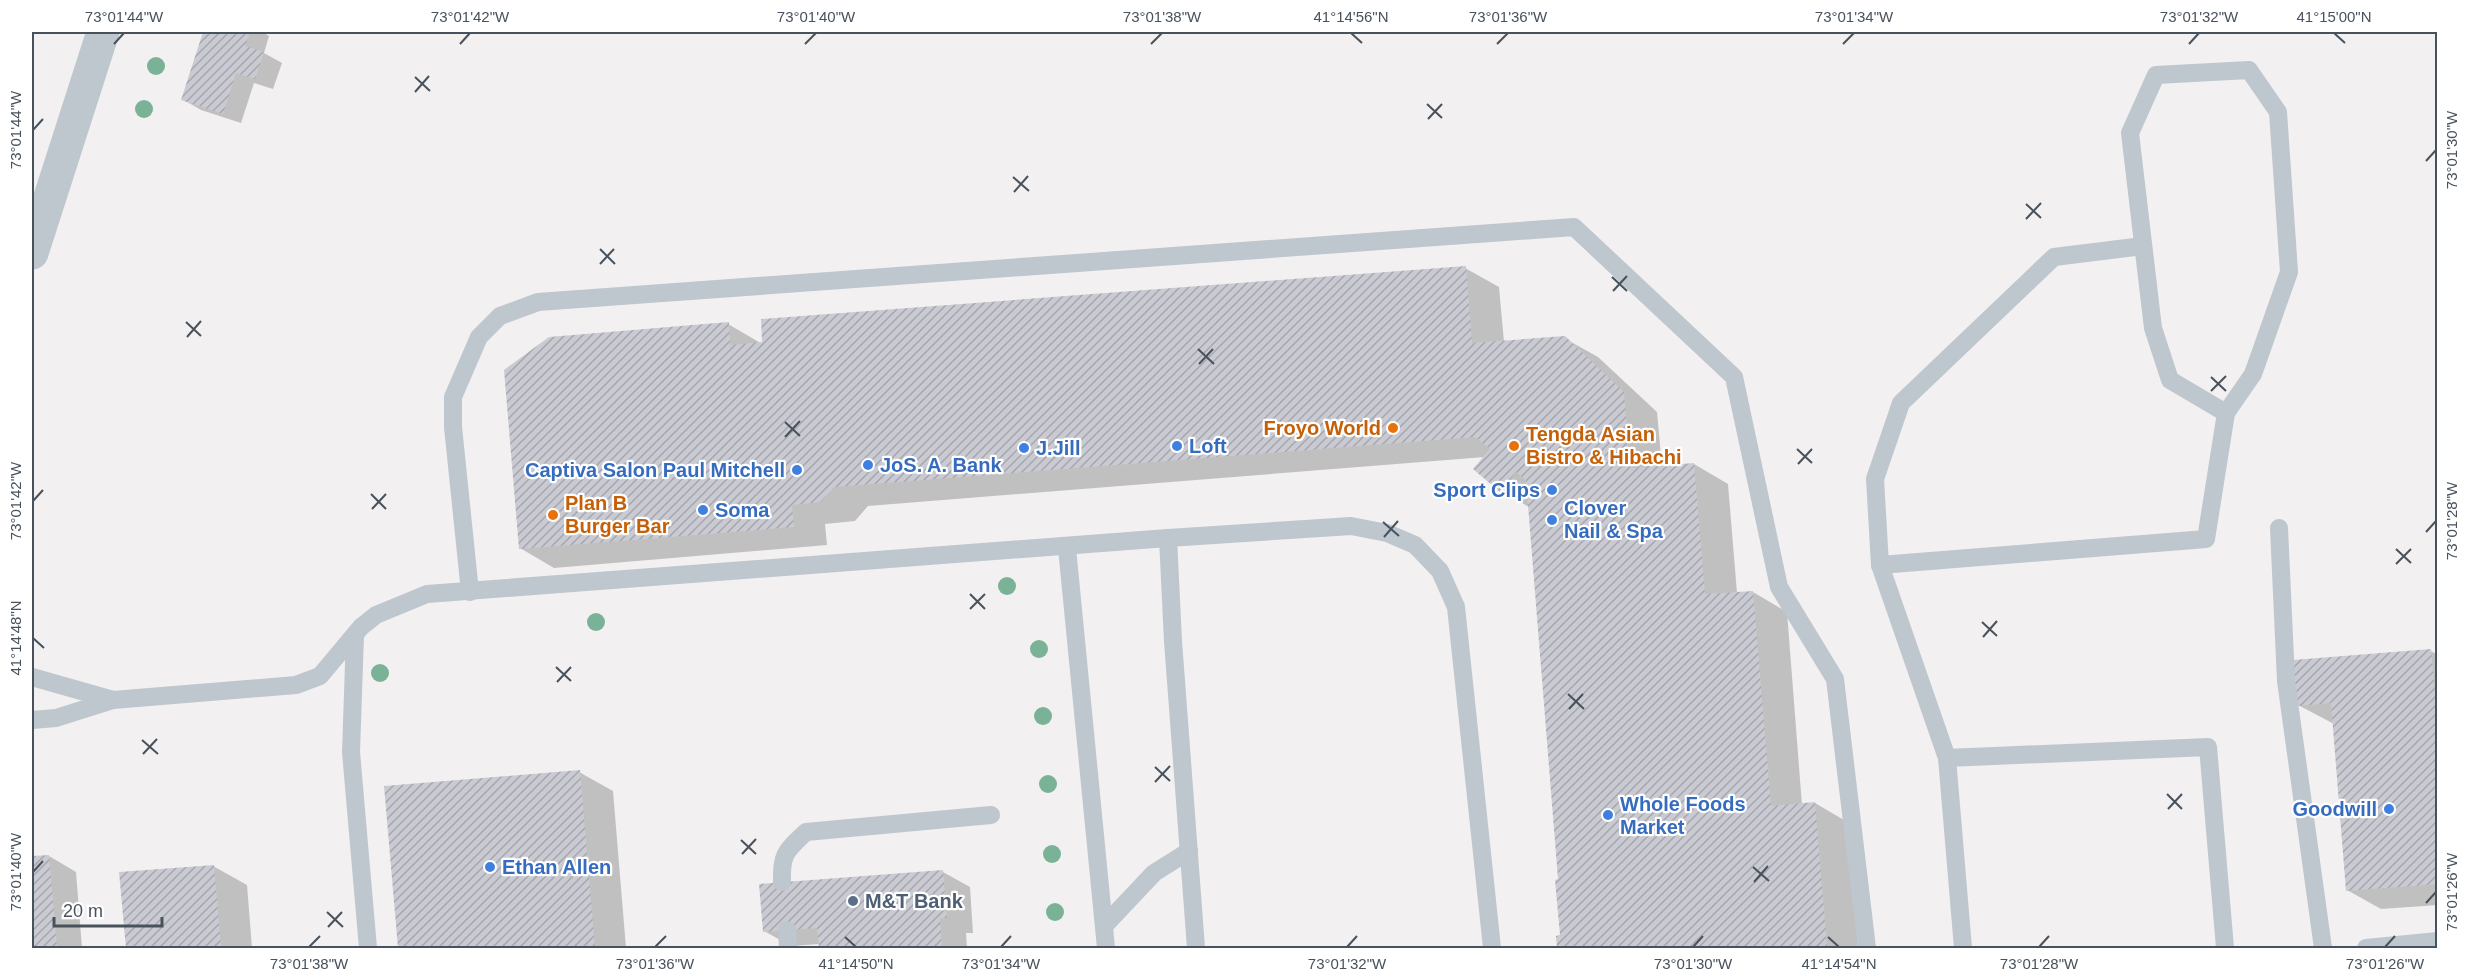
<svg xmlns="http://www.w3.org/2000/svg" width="2469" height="980" font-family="Arial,sans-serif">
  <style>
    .shadow { fill: #0003 }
    .building { fill: url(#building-hatch) }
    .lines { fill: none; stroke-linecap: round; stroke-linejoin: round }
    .service { stroke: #bec6ce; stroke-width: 18 }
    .minor { stroke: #bec6ce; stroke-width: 33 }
    .tree { fill: #7ab298 }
    .ticks { fill: none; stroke: #48525d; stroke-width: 2 }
    .food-dot { fill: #e8710a; stroke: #fff; stroke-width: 2 }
    .shop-dot { fill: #3f7fe0; stroke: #fff; stroke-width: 2 }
    .service-dot { fill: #5c6f8a; stroke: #fff; stroke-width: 2 }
    .labels { text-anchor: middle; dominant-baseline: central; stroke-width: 4.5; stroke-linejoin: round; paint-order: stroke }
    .food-label { font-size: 20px; font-weight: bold; fill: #c56008; stroke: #fff; text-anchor: start }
    .shop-label { font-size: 20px; font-weight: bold; fill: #366cbe; stroke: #fff; text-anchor: start }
    .service-label { font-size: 20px; font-weight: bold; fill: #4e5e75; stroke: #fff; text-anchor: start }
    .neatline { fill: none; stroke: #48525d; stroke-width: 2 }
    .ticks-label { font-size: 15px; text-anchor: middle; fill: #48525d }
  </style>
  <defs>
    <pattern id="building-hatch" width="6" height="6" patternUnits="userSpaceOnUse" patternTransform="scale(1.5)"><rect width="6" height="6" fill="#cacbd2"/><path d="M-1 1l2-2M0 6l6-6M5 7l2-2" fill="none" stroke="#a6a7ae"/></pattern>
  </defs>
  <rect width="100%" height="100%" fill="#f2f0f0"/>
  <g class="shadow">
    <polygon points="204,32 262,32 269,36 264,53 282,63 273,89 254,83 241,123 201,110 182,99"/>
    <polygon points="1465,268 1499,287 1504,342 1564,338 1598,357 1657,412 1662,467 1694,464 1728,484 1737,593 1753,592 1787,612 1802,805 1815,803 1849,823 1858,948 1559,948 1558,937 1562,937 1559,880 1529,507 1501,491 1485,457 868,506 855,521 825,524 827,545 554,568 520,548 728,324 764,345"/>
    <polygon points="2431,651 2438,655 2438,905 2381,909 2347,890 2334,724 2298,705"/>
    <polygon points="579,772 613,791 626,948 400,948 386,787"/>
    <polygon points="49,856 76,872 82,948 32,948 32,858"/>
    <polygon points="213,866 247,885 252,948 127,948 121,874"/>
    <polygon points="943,872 970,887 973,933 966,933 967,948 820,948 820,944 791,946 764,931 761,886"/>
  </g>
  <g class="building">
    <polygon points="203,32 250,32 245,46 264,52 255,79 236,73 223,114 181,100"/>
    <polygon points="1466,266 1472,343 1565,336 1624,392 1630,468 1694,463 1705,594 1753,591 1771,806 1815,802 1827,947 1557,948 1556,936 1560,935 1555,880 1558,879 1526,480 1516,472 1500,492 1473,469 1490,449 1475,437 834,487 821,502 792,505 794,527 519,549 504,370 549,337 729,322 730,345 762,342 761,319"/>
    <polygon points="2431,649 2438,725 2438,884 2346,891 2331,703 2297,706 2293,660"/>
    <polygon points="580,770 595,948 398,948 384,786"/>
    <polygon points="49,855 57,948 32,948 32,856"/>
    <polygon points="214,865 221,948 126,948 119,872"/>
    <polygon points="943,870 947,918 940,918 942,948 819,948 817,928 763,932 759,884"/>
  </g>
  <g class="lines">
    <g class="service">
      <polyline points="2279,528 2286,681 2323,948"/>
      <polyline points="1067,548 1106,948"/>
      <polyline points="1880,565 1875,479 1901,403 2054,257 2143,246"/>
      <polyline points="470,592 453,427 453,397 479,337 500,316 538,302 1574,227 1734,377 1779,587 1835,679 1867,948"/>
      <polyline points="355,635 351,752 368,948"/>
      <polyline points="32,677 113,700"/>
      <polyline points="32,720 56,718 113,700 296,685 320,676 361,627 376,615 427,594 1168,538"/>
      <polyline points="1947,758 1880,565 2206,539 2226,413 2253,374 2289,272 2278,112 2249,70 2156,75 2130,133 2153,328 2170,380 2226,413"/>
      <path d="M 782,882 C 781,854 786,851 806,832 L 991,815"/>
      <polyline points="1104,926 1154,873 1189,851"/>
      <polyline points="787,930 788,948"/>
      <polyline points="1196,948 1173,641 1168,538 1351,526 1387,533 1415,545 1440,571 1456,607 1492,948"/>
      <polyline points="1963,948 1947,758 2208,747 2225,948"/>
      <polyline points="2366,948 2438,941"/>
    </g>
    <polyline class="minor" points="32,253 103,32"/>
  </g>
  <g class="tree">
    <circle cx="156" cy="66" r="9"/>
    <circle cx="144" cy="109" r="9"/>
    <circle cx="1007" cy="586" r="9"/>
    <circle cx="596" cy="622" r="9"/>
    <circle cx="1039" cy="649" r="9"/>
    <circle cx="380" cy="673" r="9"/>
    <circle cx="1043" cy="716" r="9"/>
    <circle cx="1048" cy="784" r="9"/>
    <circle cx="1052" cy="854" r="9"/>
    <circle cx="1055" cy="912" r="9"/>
  </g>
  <path class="ticks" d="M 1351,33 L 1362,43M 2334,33 L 2345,43M 114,44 L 124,33M 460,44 L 470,33M 805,44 L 816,33M 1151,44 L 1162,33M 1497,44 L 1508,33M 1843,44 L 1854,33M 2189,44 L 2199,33M 415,77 L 430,91M 415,92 L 429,76M 1427,104 L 1442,118M 1428,119 L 1442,104M 33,130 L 43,119M 2426,161 L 2436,150M 1013,177 L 1029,191M 1014,192 L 1028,176M 2026,204 L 2041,218M 2026,219 L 2041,203M 600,249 L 615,264M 600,264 L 614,249M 1612,277 L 1627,291M 1613,291 L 1627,276M 186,322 L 201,336M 187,337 L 201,321M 1198,349 L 1214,364M 1199,364 L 1213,349M 2211,377 L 2226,391M 2211,391 L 2226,376M 785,422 L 800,436M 785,437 L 800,421M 1797,449 L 1812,463M 1798,464 L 1812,449M 371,494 L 386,509M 33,501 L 43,490M 372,509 L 386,494M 1383,522 L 1399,536M 2426,532 L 2436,521M 1384,537 L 1398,521M 2396,549 L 2411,563M 2396,564 L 2411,549M 970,594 L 985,609M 970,609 L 985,594M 1982,622 L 1997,636M 1983,637 L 1997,621M 33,638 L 44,648M 556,667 L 571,681M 557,682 L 571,667M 1568,694 L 1584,709M 1569,709 L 1583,694M 142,740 L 158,754M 143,754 L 157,739M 1155,767 L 1170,781M 1155,782 L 1170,766M 2167,794 L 2182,809M 2168,809 L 2182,794M 741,840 L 756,854M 742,854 L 756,839M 1753,867 L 1769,881M 33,872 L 43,861M 1754,882 L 1768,866M 2426,903 L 2436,892M 327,912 L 343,927M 328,927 L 342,912M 845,937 L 856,947M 1828,937 L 1839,947M 309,947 L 320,936M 655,947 L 666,936M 1001,947 L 1011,936M 1347,947 L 1357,936M 1693,947 L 1703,936M 2039,947 L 2049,936M 2385,947 L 2395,936"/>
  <g class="food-dot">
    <circle cx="1393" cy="428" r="6"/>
    <circle cx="1514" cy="446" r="6"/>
    <circle cx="553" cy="515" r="6"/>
  </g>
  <g class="shop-dot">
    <circle cx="1177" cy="446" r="6"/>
    <circle cx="1024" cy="448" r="6"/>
    <circle cx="868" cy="465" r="6"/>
    <circle cx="797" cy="470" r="6"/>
    <circle cx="1552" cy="490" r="6"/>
    <circle cx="703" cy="510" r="6"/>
    <circle cx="1552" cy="520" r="6"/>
    <circle cx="2389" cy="809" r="6"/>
    <circle cx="1608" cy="815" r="6"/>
    <circle cx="490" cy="867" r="6"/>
  </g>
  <circle class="service-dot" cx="853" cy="901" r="6"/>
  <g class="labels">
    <g class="food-label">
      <text x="1381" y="428" text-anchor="end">Froyo World</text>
      <text x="1526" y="434">Tengda Asian<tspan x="1526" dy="23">Bistro &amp; Hibachi</tspan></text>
      <text x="565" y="503">Plan B<tspan x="565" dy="23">Burger Bar</tspan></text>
    </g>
    <g class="shop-label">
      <text x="1189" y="446">Loft</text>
      <text x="1036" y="448">J.Jill</text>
      <text x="880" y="465">JoS. A. Bank</text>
      <text x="785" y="470" text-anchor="end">Captiva Salon Paul Mitchell</text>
      <text x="1540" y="490" text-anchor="end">Sport Clips</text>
      <text x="1564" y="508">Clover<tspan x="1564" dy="23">Nail &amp; Spa</tspan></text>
      <text x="715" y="510">Soma</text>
      <text x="1620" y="804">Whole Foods<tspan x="1620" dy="23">Market</tspan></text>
      <text x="2377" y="809" text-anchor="end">Goodwill</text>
      <text x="502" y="867">Ethan Allen</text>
    </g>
    <g class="service-label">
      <text x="865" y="901">M&amp;T Bank</text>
    </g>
  </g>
  <rect width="2469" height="980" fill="none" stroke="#ffffff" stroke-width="66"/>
  <path d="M54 917v9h108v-9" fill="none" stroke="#48525d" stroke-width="3"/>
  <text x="63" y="917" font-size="18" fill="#48525d" stroke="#ffffff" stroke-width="4.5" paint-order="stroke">20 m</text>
  <rect x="33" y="33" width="2403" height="914" class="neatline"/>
  <g class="ticks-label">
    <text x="124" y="22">73°01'44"W</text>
    <text x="470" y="22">73°01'42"W</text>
    <text x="816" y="22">73°01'40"W</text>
    <text x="1162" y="22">73°01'38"W</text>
    <text x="1351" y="22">41°14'56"N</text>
    <text x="1508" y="22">73°01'36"W</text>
    <text x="1854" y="22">73°01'34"W</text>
    <text x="2199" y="22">73°01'32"W</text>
    <text x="2334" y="22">41°15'00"N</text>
    <text transform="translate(16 130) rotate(-90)" y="5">73°01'44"W</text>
    <text transform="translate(2452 150) rotate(-90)" y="5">73°01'30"W</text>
    <text transform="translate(16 501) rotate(-90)" y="5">73°01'42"W</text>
    <text transform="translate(2452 521) rotate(-90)" y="5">73°01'28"W</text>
    <text transform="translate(16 638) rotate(-90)" y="5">41°14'48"N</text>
    <text transform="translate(16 872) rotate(-90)" y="5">73°01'40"W</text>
    <text transform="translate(2452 892) rotate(-90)" y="5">73°01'26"W</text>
    <text x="309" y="969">73°01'38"W</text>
    <text x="655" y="969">73°01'36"W</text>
    <text x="856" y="969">41°14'50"N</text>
    <text x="1001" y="969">73°01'34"W</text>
    <text x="1347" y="969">73°01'32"W</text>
    <text x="1693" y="969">73°01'30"W</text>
    <text x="1839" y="969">41°14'54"N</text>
    <text x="2039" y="969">73°01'28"W</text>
    <text x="2385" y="969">73°01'26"W</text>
  </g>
</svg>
